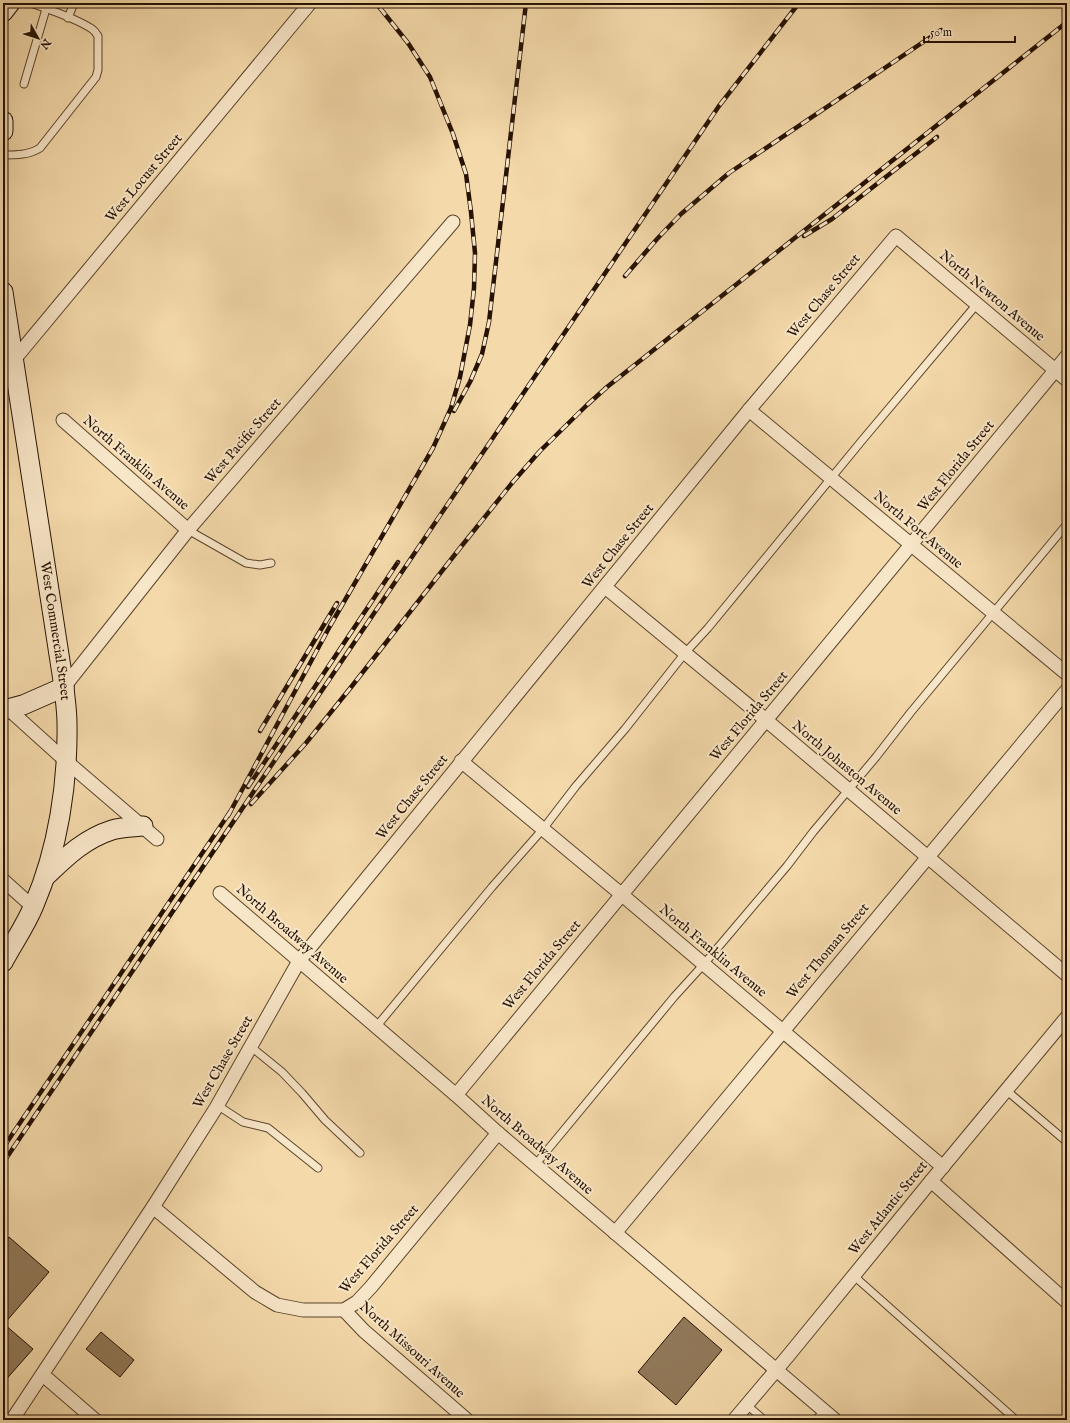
<svg xmlns="http://www.w3.org/2000/svg" width="1070" height="1423" font-family="'IM FELL English',serif">
  <style>
    .building { fill: #917959; stroke: #261202 }
    .lines { fill: none; stroke-linecap: round; stroke-linejoin: round }
    .lane-casing { stroke: #5a442c; stroke-width: 9 }
    .street-casing { stroke: #5a442c; stroke-width: 15 }
    .secondary-casing { stroke: #261202; stroke-width: 21 }
    .lane { stroke: #f8e6c8; stroke-width: 7 }
    .street { stroke: #f8e6c8; stroke-width: 13 }
    .secondary { stroke: #f8e6c8; stroke-width: 19 }
    .rail-casing { stroke: #261202; stroke-width: 4.5 }
    .rail { stroke: #f8e6c8; stroke-width: 3; stroke-dasharray: 9; stroke-linecap: butt }
    .labels { text-anchor: middle; dominant-baseline: central; stroke-width: 4; stroke-linejoin: round; paint-order: stroke }
    .street-label { font-size: 14px; fill: #261202; stroke: #f8e6c8 }
  </style>
  <rect width="100%" height="100%" fill="#f4d9aa"/>
  <filter id="stains"><feTurbulence type="fractalNoise" baseFrequency=".005" numOctaves="4"/><feColorMatrix values="0 0 0 0 .2 0 0 0 0 .09 0 0 0 0 .02 0 0 0 .5 -.17"/></filter>
  <radialGradient id="worn" r=".72"><stop offset=".6" stop-color="#630" stop-opacity="0"/><stop offset="1" stop-color="#630" stop-opacity=".3"/></radialGradient>
  <g class="building">
    <polygon points="9,1237 49,1272 4,1324 33,1349 3,1383 3,1244"/>
    <polygon points="684,1317 722,1350 676,1405 638,1372"/>
    <polygon points="101,1332 134,1360 120,1377 86,1349"/>
  </g>
  <g class="lines">
    <defs>
      <g id="lane">
        <polyline points="68,18 74,3"/>
        <polyline points="24,84 46,9"/>
        <path d="M 3,155 C 16,155 29,155 40,148 L 96,77 L 98,70 L 98,36 C 96,33 95,31 92,29 C 76,18 50,10 31,3"/>
        <polyline points="188,530 246,563 260,565 271,563"/>
        <polyline points="376,1027 492,887 543,829 576,786 625,729 685,653 708,628 864,438 977,304"/>
        <polyline points="250,1046 282,1072 302,1093 325,1120 360,1153"/>
        <polyline points="1006,1090 1067,1142"/>
        <polyline points="217,1105 243,1122 268,1128 318,1168"/>
        <polyline points="535,1165 674,997 704,964 787,866 813,832 876,757 911,712 1067,524"/>
        <polyline points="854,1276 1016,1420"/>
        <polyline points="747,1405 764,1420"/>
        <polyline points="815,1420 825,1411"/>
      </g>
      <g id="street">
        <polyline points="3,373 310,3"/>
        <polyline points="749,410 1067,674"/>
        <polyline points="63,420 188,530"/>
        <polyline points="605,587 766,720 1067,975"/>
        <polyline points="64,687 188,530 453,222"/>
        <polyline points="5,706 66,761 157,839"/>
        <polyline points="461,761 621,894 943,1167"/>
        <polyline points="3,880 33,907"/>
        <polyline points="220,893 456,1095 498,1133 835,1420"/>
        <polyline points="456,1095 1067,356"/>
        <polyline points="931,1181 1067,1302"/>
        <polyline points="153,1207 255,1292 277,1305 303,1310 344,1310 364,1331 467,1420"/>
        <polyline points="615,1233 1067,690"/>
        <polyline points="344,1310 357,1302 371,1287 498,1133"/>
        <polyline points="43,1375 95,1420"/>
        <polyline points="12,1420 153,1207 216,1108 299,961 749,410 896,236 1067,380"/>
        <polyline points="734,1420 788,1356 931,1181 1067,1017"/>
      </g>
      <g id="secondary">
        <polyline points="3,12 10,3"/>
        <polyline points="3,121 3,131"/>
        <path id="s1" d="M 3,292 L 64,687 C 65,699 67,711 67,723 C 68,784 58,849 34,905 C 26,925 13,943 3,962"/>
        <polyline points="8,709 23,705 64,687"/>
        <path d="M 46,876 C 66,857 84,839 112,830 C 121,827 133,827 143,826"/>
      </g>
    </defs>
    <use href="#lane" class="lane-casing"/>
    <use href="#street" class="street-casing"/>
    <use href="#secondary" class="secondary-casing"/>
    <use href="#lane" class="lane"/>
    <use href="#street" class="street"/>
    <use href="#secondary" class="secondary"/>
    <defs>
      <g id="rail">
        <polyline points="804,236 832,219 937,137"/>
        <polyline points="625,276 657,239 681,214 729,173 941,30"/>
        <polyline points="454,411 470,382 482,354 489,322 526,3"/>
        <polyline points="260,731 337,603"/>
        <polyline points="248,787 398,562"/>
        <polyline points="251,804 306,743 352,686 460,548 512,483 540,451 587,405 607,387 1067,22"/>
        <polyline points="228,816 330,626 433,448 451,408 460,377 470,325 474,288 475,253 471,212 466,174 453,134 430,77 408,43 376,3"/>
        <polyline points="3,1148 230,812"/>
        <polyline points="3,1163 441,514 719,106 799,3"/>
      </g>
    </defs>
    <use href="#rail" class="rail-casing"/>
    <use href="#rail" class="rail"/>
  </g>
  <g class="labels">
    <g class="street-label">
      <text transform="translate(144 178) rotate(-50)">West Locust Street</text>
      <text transform="translate(824 296) rotate(-50)">West Chase Street</text>
      <text transform="translate(992 296) rotate(40)">North Newton Avenue</text>
      <text transform="translate(243 441) rotate(-49)">West Pacific Street</text>
      <text transform="translate(136 463) rotate(41)">North Franklin Avenue</text>
      <text transform="translate(956 466) rotate(-51)">West Florida Street</text>
      <text transform="translate(918 530) rotate(40)">North Fort Avenue</text>
      <text transform="translate(618 546) rotate(-51)">West Chase Street</text>
      <text stroke="none"><textPath href="#s1" startOffset="343">West Commercial Street</textPath></text>
      <text transform="translate(749 716) rotate(-50)">West Florida Street</text>
      <text transform="translate(847 768) rotate(40)">North Johnston Avenue</text>
      <text transform="translate(412 797) rotate(-51)">West Chase Street</text>
      <text transform="translate(292 934) rotate(41)">North Broadway Avenue</text>
      <text transform="translate(713 951) rotate(40)">North Franklin Avenue</text>
      <text transform="translate(828 951) rotate(-50)">West Thoman Street</text>
      <text transform="translate(542 965) rotate(-50)">West Florida Street</text>
      <text transform="translate(223 1062) rotate(-60)">West Chase Street</text>
      <text transform="translate(537 1145) rotate(41)">North Broadway Avenue</text>
      <text transform="translate(888 1208) rotate(-51)">West Atlantic Street</text>
      <text transform="translate(379 1249) rotate(-49)">West Florida Street</text>
      <text transform="translate(412 1350) rotate(42)">North Missouri Avenue</text>
    </g>
  </g>
  <rect width="1070" height="1423" fill="none" stroke="#f4d9aa" stroke-width="16"/>
  <rect x="4" y="4" width="1062" height="1415" fill="none" stroke="#261202" stroke-width="2"/>
  <rect x="8" y="8" width="1054" height="1407" fill="none" stroke="#261202"/>
  <g transform="translate(38 38) rotate(129)" stroke="#f8e6c8" stroke-width="3" paint-order="stroke">
  <path d="M0-3L7 15L0 10L-7 15Z" fill="#261202"/>
  <text y="-6" font-size="11" font-weight="bold" text-anchor="middle" fill="#261202">N</text>
  </g>
  <path d="M924 36v6h91v-6" fill="none" stroke="#261202" stroke-width="2"/>
  <text x="930" y="36" font-size="12" fill="#261202" stroke="#f8e6c8" stroke-width="3" paint-order="stroke">50 m</text>
  <rect width="100%" height="100%" filter="url(#stains)"/>
  <rect width="100%" height="100%" fill="url(#worn)"/>
</svg>
